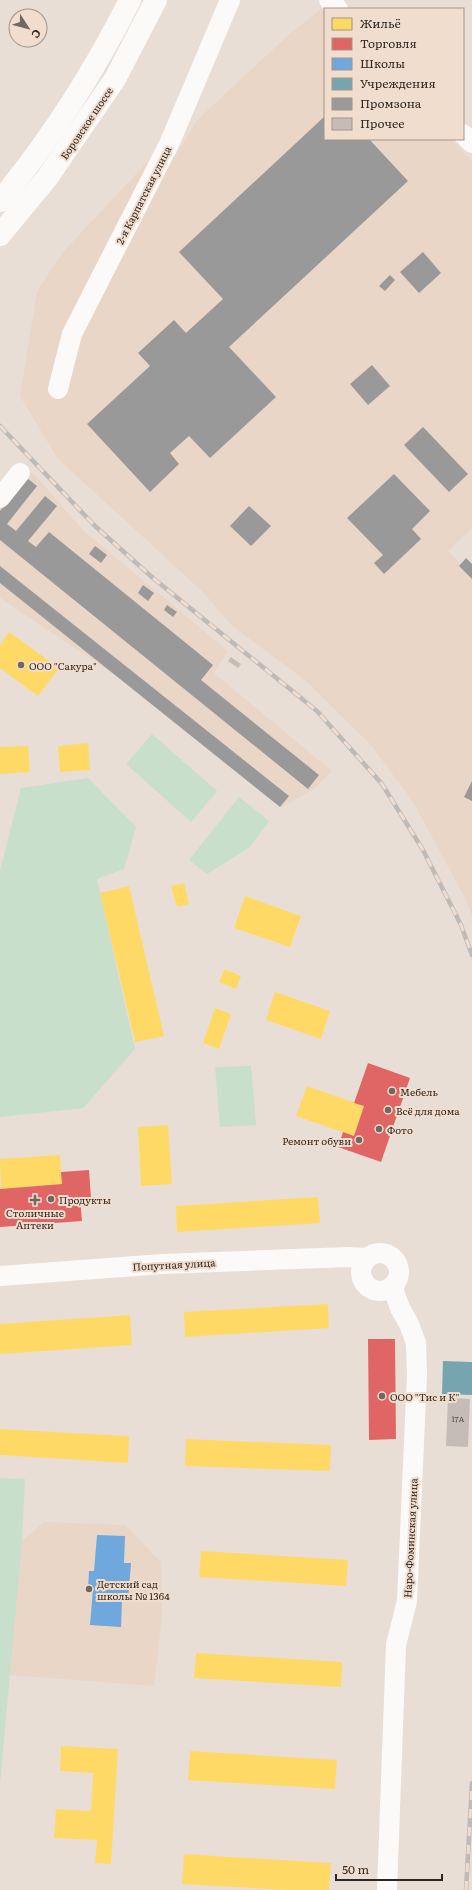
<svg xmlns="http://www.w3.org/2000/svg" width="472" height="1890" font-family="Literata,serif">
  <style>
    .built { fill: #e9d6c6 }
    .green { fill: #c7dfcb }
    .homes { fill: #ffd966 }
    .shops { fill: #e06666 }
    .schools { fill: #6fa8dc }
    .public { fill: #76a5af }
    .industry { fill: #999 }
    .building { fill: #c6bcb7 }
    .lines { fill: none; stroke-linecap: round; stroke-linejoin: round }
    .minor { stroke: #fcfaf9; stroke-width: 20 }
    .major { stroke: #fcfaf9; stroke-width: 22 }
    .rail-casing { stroke: #bdbab8; stroke-width: 4.5 }
    .rail { stroke: #f1ddcd; stroke-width: 3; stroke-dasharray: 9; stroke-linecap: butt }
    .poi-dot { fill: #706861; stroke: #f1ddcd; stroke-width: 1.5 }
    .labels { text-anchor: middle; dominant-baseline: central; stroke-width: 4; stroke-linejoin: round; paint-order: stroke }
    .number-label { font-size: 8px; fill: #554d47 }
    .street-label { font-size: 10px; fill: #2f2822; stroke: #f1ddcd }
    .poi-label { font-size: 10px; fill: #2f2822; stroke: #f1ddcd; text-anchor: start }
  </style>
  <rect width="100%" height="100%" fill="#e9ded5"/>
  <g class="built">
    <polygon points="327,5 325,9 325,139 451,139 472,161 472,528 448,551 472,576 472,916 464,896 413,802 371,745 306,681 231,625 204,593 58,459 20,396 37,291 63,252 151,158 167,161 176,155 198,119 294,30"/>
    <polygon points="14,466 34,474 84,531 228,651 214,673 332,771 314,789 282,807 161,706 0,598 0,496"/>
    <polygon points="44,1522 125,1525 161,1562 162,1615 154,1686 9,1675 22,1541"/>
  </g>
  <g class="green">
    <polygon points="152,734 217,791 191,822 126,764"/>
    <polygon points="88,778 136,827 124,869 97,879 135,1049 83,1108 0,1117 0,871 21,788"/>
    <polygon points="239,797 269,821 250,847 207,874 189,860"/>
    <polygon points="251,1066 256,1125 220,1127 215,1067"/>
    <polygon points="0,1478 25,1479 22,1541 0,1784"/>
  </g>
  <g class="homes">
    <polygon points="9,632 59,668 38,696 0,668 0,645"/>
    <polygon points="88,743 90,770 60,772 58,746"/>
    <polygon points="28,746 30,772 0,774 0,747"/>
    <polygon points="184,883 189,904 177,907 171,886"/>
    <polygon points="129,886 164,1036 135,1042 100,893"/>
    <polygon points="245,896 301,916 290,947 234,928"/>
    <polygon points="225,969 241,976 236,989 219,982"/>
    <polygon points="275,992 330,1011 321,1039 266,1020"/>
    <polygon points="215,1008 231,1014 219,1049 203,1043"/>
    <polygon points="307,1086 364,1106 354,1136 296,1116"/>
    <polygon points="168,1125 172,1184 141,1186 138,1127"/>
    <polygon points="60,1155 62,1184 1,1189 0,1159"/>
    <polygon points="318,1197 320,1223 177,1232 176,1206"/>
    <polygon points="328,1304 329,1328 185,1337 184,1312"/>
    <polygon points="130,1315 132,1345 0,1354 0,1324"/>
    <polygon points="0,1429 129,1436 128,1463 0,1455"/>
    <polygon points="186,1439 331,1445 330,1471 185,1466"/>
    <polygon points="201,1551 348,1560 346,1586 199,1577"/>
    <polygon points="196,1653 342,1662 341,1687 194,1678"/>
    <polygon points="61,1746 118,1749 111,1864 95,1863 97,1840 54,1838 56,1809 91,1811 93,1773 60,1771"/>
    <polygon points="190,1751 337,1760 335,1789 188,1780"/>
    <polygon points="184,1854 331,1863 329,1890 285,1890 182,1884"/>
  </g>
  <g class="shops">
    <polygon points="368,1063 410,1078 381,1162 338,1147 343,1132 354,1136 364,1106 354,1103"/>
    <polygon points="89,1170 91,1198 80,1199 82,1221 0,1227 0,1189 62,1184 61,1172"/>
    <polygon points="368,1339 395,1339 396,1439 369,1440"/>
  </g>
  <polygon class="schools" points="97,1535 125,1536 124,1563 131,1563 128,1601 122,1601 121,1627 90,1625 93,1589 88,1589 89,1571 94,1571"/>
  <polygon class="public" points="443,1361 472,1362 472,1395 442,1394"/>
  <g class="industry">
    <polygon points="325,116 325,139 369,139 408,181 229,347 276,397 210,458 189,436 170,453 179,464 150,492 87,424 150,366 138,353 174,320 186,333 223,299 179,252"/>
    <polygon points="423,252 441,273 419,293 400,272"/>
    <polygon points="390,275 395,280 385,291 379,286"/>
    <polygon points="372,365 390,386 368,405 350,384"/>
    <polygon points="423,427 468,474 449,492 404,445"/>
    <polygon points="394,474 430,511 412,529 421,539 384,574 374,563 383,555 347,518"/>
    <polygon points="27,478 37,486 7,524 16,531 45,496 57,506 28,541 36,547 49,532 213,665 201,680 319,775 308,789 0,540 0,511"/>
    <polygon points="249,506 271,526 251,546 230,526"/>
    <polygon points="95,546 107,555 101,563 89,554"/>
    <polygon points="466,558 472,564 472,579 459,566"/>
    <polygon points="0,566 289,796 280,807 0,583"/>
    <polygon points="143,585 154,593 148,601 138,593"/>
    <polygon points="167,605 177,612 173,617 164,610"/>
    <polygon points="472,781 472,801 464,797"/>
  </g>
  <g class="building">
    <polygon points="231,657 241,664 238,668 228,661"/>
    <polygon points="448,1398 470,1399 468,1447 446,1446"/>
  </g>
  <g class="lines">
    <g class="minor">
      <polyline points="329,0 338,9"/>
      <polyline points="463,134 472,143"/>
      <polyline points="58,389 72,334 170,142 230,0"/>
      <polyline points="0,498 20,473"/>
      <circle cx="380" cy="1272" r="19"/>
      <polyline points="0,1276 163,1264 348,1257 367,1258"/>
      <polyline points="387,1890 396,1645 407,1601 417,1374 416,1343 409,1324 400,1308 392,1286"/>
    </g>
    <g class="major">
      <path d="M 0,201 C 51,139 94,72 130,0"/>
      <polyline points="0,235 47,178 115,79 156,0"/>
    </g>
    <defs>
      <g id="rail">
        <polyline points="0,426 95,526 153,578 317,711 382,784 423,850 461,925 472,955"/>
        <polyline points="466,1890 472,1783"/>
      </g>
    </defs>
    <use href="#rail" class="rail-casing"/>
    <use href="#rail" class="rail"/>
  </g>
  <g class="poi-dot">
    <circle cx="21" cy="665" r="4"/>
    <circle cx="392" cy="1091" r="4"/>
    <circle cx="388" cy="1110" r="4"/>
    <circle cx="379" cy="1129" r="4"/>
    <circle cx="359" cy="1140" r="4"/>
    <circle cx="51" cy="1199" r="4"/>
    <path d="M33 1194h4v4h4v4h-4v4h-4v-4h-4v-4h4z"/>
    <circle cx="382" cy="1396" r="4"/>
    <circle cx="89" cy="1589" r="4"/>
  </g>
  <g class="labels">
    <g class="number-label">
      <text x="458" y="1418">17А</text>
    </g>
    <g class="street-label">
      <text transform="translate(86 123) rotate(-56)">Боровское шоссе</text>
      <text transform="translate(143 195) rotate(-63)">2-я Карпатская улица</text>
      <text transform="translate(174 1264) rotate(-3)">Попутная улица</text>
      <text transform="translate(410 1538) rotate(-87)">Наро-Фоминская улица</text>
    </g>
    <g class="poi-label">
      <text x="29" y="665">ООО "Сакура"</text>
      <text x="400" y="1091">Мебель</text>
      <text x="396" y="1110">Всё для дома</text>
      <text x="387" y="1129">Фото</text>
      <text x="351" y="1140" text-anchor="end">Ремонт обуви</text>
      <text x="59" y="1199">Продукты</text>
      <text x="35" y="1212" text-anchor="middle">Столичные<tspan x="35" dy="12">Аптеки</tspan></text>
      <text x="390" y="1396">ООО "Тис и К"</text>
      <text x="97" y="1583">Детский сад<tspan x="97" dy="12">школы № 1364</tspan></text>
    </g>
  </g>
  <rect x="324" y="8" width="140" height="132" fill="#f1ddcd" stroke="#a39589"/>
  <rect x="332" y="18" width="20" height="12" fill="#ffd966" stroke="#a39589"/>
  <text x="360" y="28" font-size="12" fill="#2f2822">Жильё</text>
  <rect x="332" y="38" width="20" height="12" fill="#e06666" stroke="#a39589"/>
  <text x="360" y="48" font-size="12" fill="#2f2822">Торговля</text>
  <rect x="332" y="58" width="20" height="12" fill="#6fa8dc" stroke="#a39589"/>
  <text x="360" y="68" font-size="12" fill="#2f2822">Школы</text>
  <rect x="332" y="78" width="20" height="12" fill="#76a5af" stroke="#a39589"/>
  <text x="360" y="88" font-size="12" fill="#2f2822">Учреждения</text>
  <rect x="332" y="98" width="20" height="12" fill="#999999" stroke="#a39589"/>
  <text x="360" y="108" font-size="12" fill="#2f2822">Промзона</text>
  <rect x="332" y="118" width="20" height="12" fill="#c6bcb7" stroke="#a39589"/>
  <text x="360" y="128" font-size="12" fill="#2f2822">Прочее</text>
  <g transform="translate(28 28) rotate(126)"><circle r="19" fill="#f1ddcd" stroke="#a39589"/>
  <path d="M0-3L7 15L0 10L-7 15Z" fill="#706861"/>
  <text y="-6" font-size="11" font-weight="bold" text-anchor="middle" fill="#2f2822">С</text>
  </g>
  <path d="M336 1874v6h106v-6" fill="none" stroke="#2f2822" stroke-width="2"/>
  <text x="342" y="1874" font-size="12" fill="#2f2822" stroke="#f1ddcd" stroke-width="3" paint-order="stroke">50 m</text>
</svg>
